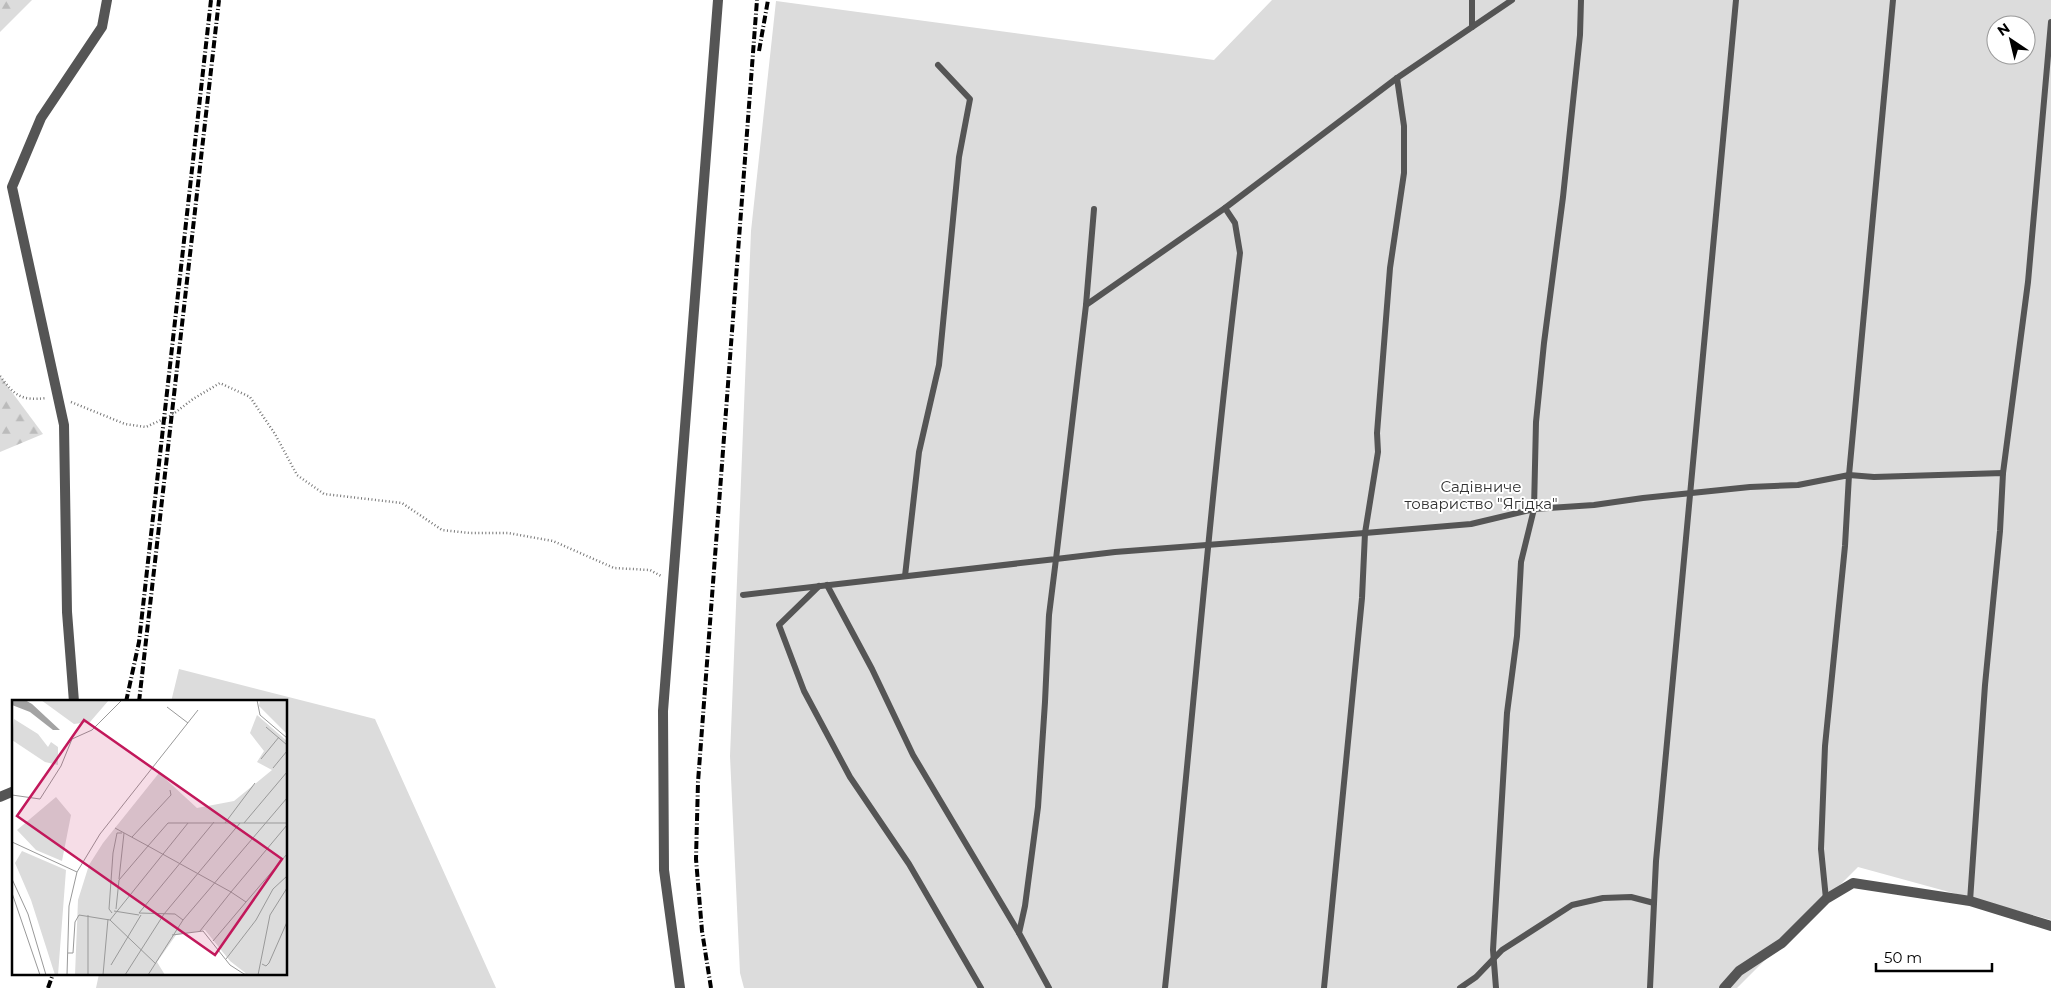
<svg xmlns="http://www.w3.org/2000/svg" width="2051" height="988" font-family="Montserrat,sans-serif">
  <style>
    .forest { fill: url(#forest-firs) }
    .garden { fill: #dcdcdc; fill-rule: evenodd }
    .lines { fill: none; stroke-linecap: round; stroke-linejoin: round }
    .path { stroke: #777; stroke-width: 2.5; stroke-dasharray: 1 2.5; stroke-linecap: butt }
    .service { stroke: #555; stroke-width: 6 }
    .minor { stroke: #555; stroke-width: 10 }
    .tertiary { stroke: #555; stroke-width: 10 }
    .rail { stroke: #000; stroke-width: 4; stroke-dasharray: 8 2.5 1 2.5; stroke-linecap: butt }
    .labels { text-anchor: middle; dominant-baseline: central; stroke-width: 4; stroke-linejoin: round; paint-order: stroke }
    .park-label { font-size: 15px; fill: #333; stroke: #fff }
    .inset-road { fill: none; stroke: #999; stroke-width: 1 }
    .view { fill: #c2185b; fill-opacity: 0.15; stroke: #c2185b; stroke-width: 2.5 }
    .inset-edge { fill: none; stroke: #000; stroke-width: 2.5 }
  </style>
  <defs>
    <pattern id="forest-firs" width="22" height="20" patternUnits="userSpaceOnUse" patternTransform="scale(1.25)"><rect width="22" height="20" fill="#dcdcdc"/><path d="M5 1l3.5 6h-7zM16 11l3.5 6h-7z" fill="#bbb"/></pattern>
  </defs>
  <rect width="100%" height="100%" fill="#fff"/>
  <g class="forest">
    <polygon points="0,0 32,0 0,32"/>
    <polygon points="0,376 43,434 0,452"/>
  </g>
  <g class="garden">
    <path d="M 1272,0 L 2051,0 L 2051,920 L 1858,867 L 1737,988 L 744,988 L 740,973 L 730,756 L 751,231 L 776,1 L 1214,60 ZM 1996,25 L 2026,25 L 2026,55 L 1996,55 Z"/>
    <polygon points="179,669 375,719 496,988 96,988 99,974 286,974 286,702 171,702"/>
  </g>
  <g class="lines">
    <g class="path">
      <path d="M 0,376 C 15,396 21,401 47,398"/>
      <polyline points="71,402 125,424 146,427 172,415 193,399 220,383 250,397 275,434 297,475 324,494 402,503 442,530 470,533 508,533 553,541 614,568 650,570 661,576"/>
    </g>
    <g class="service">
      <polyline points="1472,0 1472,27"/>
      <polyline points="1893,0 1849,475 1874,477 2003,473 2000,531 1985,685 1970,901"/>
      <polyline points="1086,305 1094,209"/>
      <polyline points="2003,473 2028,282 2051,22"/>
      <polyline points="905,576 919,452 939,365 959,157 970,99 938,65"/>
      <polyline points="827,585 872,669 913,755 1019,933"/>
      <polyline points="819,586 779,625 804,691 850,777 909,864 981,988"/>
      <polyline points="743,595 1056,559 1086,305 1225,208 1397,78 1512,0"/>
      <polyline points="1049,988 1019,933 1025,906 1038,807 1045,702 1049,615 1056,559 1115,552 1365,533 1471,524 1534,509 1594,505 1643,498 1750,487 1798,485 1849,475 1845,546 1825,746 1821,849 1826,899"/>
      <path d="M 1165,988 C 1191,743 1210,497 1240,253 L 1235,223 L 1225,208"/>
      <polyline points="1324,988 1362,598 1365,533 1378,452 1377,433 1390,268 1404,173 1404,126 1397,78"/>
      <polyline points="1460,988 1476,977 1502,950 1572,905 1603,898 1631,897 1654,903"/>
      <polyline points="1496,988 1493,950 1507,713 1517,636 1521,562 1534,509 1536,422 1544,343 1563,197 1580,35 1581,0"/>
      <polyline points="1650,988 1656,861 1736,0"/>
    </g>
    <g class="minor">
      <polyline points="74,702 67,612 64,425 12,187 41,118 102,27 107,0"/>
      <polyline points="0,797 14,791"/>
      <polyline points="680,988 664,870 663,711 718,0"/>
    </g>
    <polyline class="tertiary" points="1724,988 1739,971 1782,943 1826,899 1853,883 1970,901 2051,926"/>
    <g class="rail">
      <polyline points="759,51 768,0"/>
      <polyline points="126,702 139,642 211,0"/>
      <polyline points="139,702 219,0"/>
      <polyline points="48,988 53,974"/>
      <polyline points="711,988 702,931 696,859 698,782 757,0"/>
    </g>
  </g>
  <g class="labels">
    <g class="park-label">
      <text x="1481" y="486">Садівниче<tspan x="1481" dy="17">товариство "Ягідка"</tspan></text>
    </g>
  </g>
  <g transform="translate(12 700)">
    <rect width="275" height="275" fill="#fff"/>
    <path d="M 29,0 L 97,0 L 78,22 L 62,24 ZM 248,0 L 275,0 L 275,34 L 247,6 ZM 2,19 L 26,34 L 36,47 L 39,42 L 46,47 L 46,65 L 33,62 L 0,40 Z" fill="#dcdcdc"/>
    <path d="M 245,15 L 275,41 L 275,275 L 236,275 L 218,261 L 193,230 L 164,235 L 145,262 L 153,275 L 63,275 L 66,200 L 77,165 L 91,143 L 147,73 L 185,108 L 222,101 L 260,70 L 245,62 L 252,51 L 238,33 ZM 44,97 L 59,115 L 50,161 L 24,150 L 5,130 ZM 10,151 L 54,170 L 46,275 L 43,275 L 19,200 L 3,163 Z" fill="#dcdcdc"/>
    <path d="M 0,0 L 13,0 L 20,4 L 48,30 L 41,30 L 18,12 L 0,5 Z" fill="#a3a3a3"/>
    <path class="inset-road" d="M 245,0 L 248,15 L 275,38M 155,7 L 176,23M 254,27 L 275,45M 249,59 L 267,37M 261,68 L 275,51M 0,95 L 28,99 L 49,66 L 60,39 L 80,30 L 110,0M 213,123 L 243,83M 232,123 L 275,72M 103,128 L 136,146 L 156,123 L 275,123M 120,137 L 159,95 L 158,90M 0,142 L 65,172M 0,179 L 16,214 L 34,275M 107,179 L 112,133M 0,193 L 28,275M 234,202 L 275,154M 104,209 L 107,180 L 136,146 L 219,192 L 188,231M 102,211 L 127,215M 100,213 L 97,209 L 101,153 L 105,133 L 110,133M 171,220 L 163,214 L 127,213 L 202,122M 160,235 L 191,231 L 218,265 L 232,274 L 240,275M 201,241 L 234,202 L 219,192 L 275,125M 56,253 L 61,253 L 63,222 L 67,215 L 98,220M 214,259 L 244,220 L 261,189 L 275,176M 144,264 L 98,220 L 176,123M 250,264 L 254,266 L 257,263 L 275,222M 99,265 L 129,215M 55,275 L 57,206 L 65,172 L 88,134 L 186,10M 76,275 L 76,215M 91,275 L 96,219M 113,275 L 152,214 L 228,123M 136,275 L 171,220 L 275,98M 246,275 L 258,215 L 275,188"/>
    <path class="view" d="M 72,20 L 270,159 L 203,255 L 5,116 Z"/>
    <rect width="275" height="275" class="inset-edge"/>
  </g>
  <g transform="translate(2011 40) rotate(325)"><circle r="24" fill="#ffffff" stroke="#999999"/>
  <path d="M0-4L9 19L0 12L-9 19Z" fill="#000000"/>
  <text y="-8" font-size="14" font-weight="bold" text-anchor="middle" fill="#000000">N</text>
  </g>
  <path d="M1876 963v8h116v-8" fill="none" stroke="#000000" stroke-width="2.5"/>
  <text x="1884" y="963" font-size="15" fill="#000000" stroke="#ffffff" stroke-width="4" paint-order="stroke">50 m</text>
</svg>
